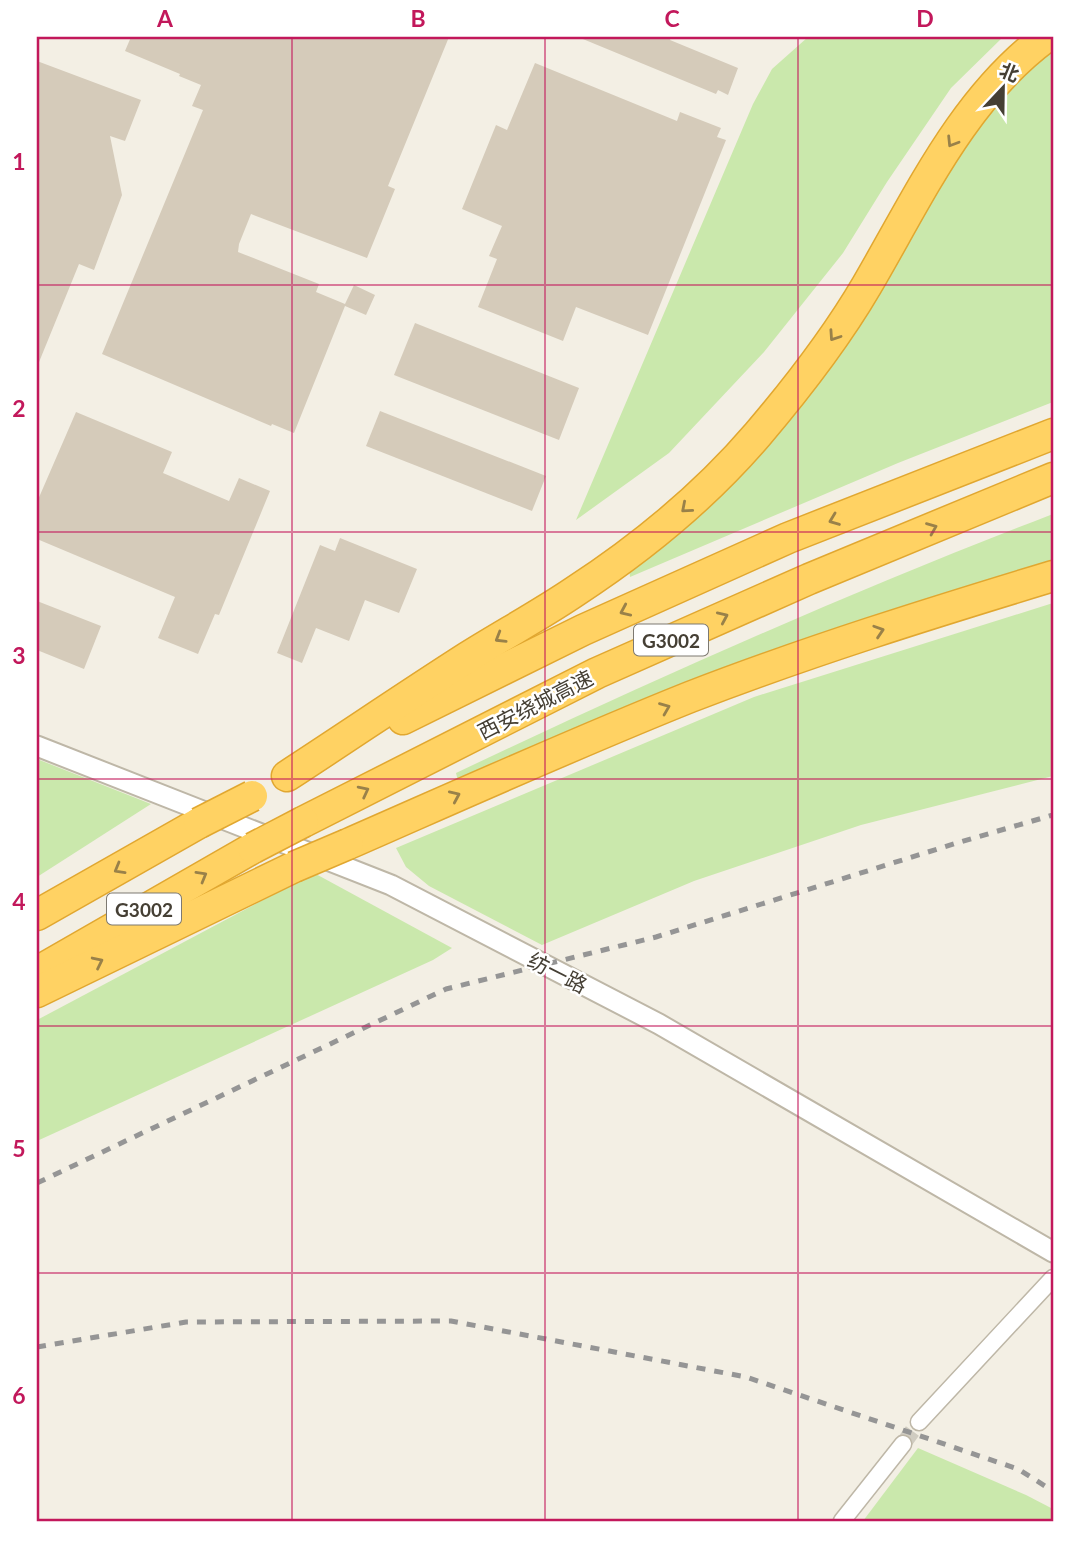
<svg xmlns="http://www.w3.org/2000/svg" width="1090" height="1558" font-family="Lato,'Noto Sans SC',sans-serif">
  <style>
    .green { fill: #cae8ac }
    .building { fill: #d5cbba }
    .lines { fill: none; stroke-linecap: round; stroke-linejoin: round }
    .minor-tunnel { stroke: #d0ccc1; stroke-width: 16; stroke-dasharray: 16 8; stroke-linecap: butt }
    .minor-casing { stroke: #beb7a7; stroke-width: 19 }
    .tertiary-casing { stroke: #beb7a7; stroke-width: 23 }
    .motorway-casing { stroke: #e1a730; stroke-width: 33 }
    .minor { stroke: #fff; stroke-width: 16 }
    .tertiary { stroke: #fff; stroke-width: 19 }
    .motorway { stroke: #ffd263; stroke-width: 30 }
    .rail { stroke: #959595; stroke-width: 5; stroke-dasharray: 9 9; stroke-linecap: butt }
    .motorway-bridge-casing { stroke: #e1a730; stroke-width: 33; stroke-linecap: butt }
    .motorway-bridge { stroke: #ffd263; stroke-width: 30 }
    .oneway { stroke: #998149 }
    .grid { fill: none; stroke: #c2185b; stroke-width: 2; stroke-opacity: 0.55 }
    .labels { text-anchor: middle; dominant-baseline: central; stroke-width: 5; stroke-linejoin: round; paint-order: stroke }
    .shield { fill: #fff; stroke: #7d7971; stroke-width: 2 }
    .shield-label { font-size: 19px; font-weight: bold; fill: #453f34 }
    .street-label { font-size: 21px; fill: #453f34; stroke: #fff }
    .neatline { fill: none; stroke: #c2185b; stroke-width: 2.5 }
    .grid-label { font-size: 23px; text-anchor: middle; font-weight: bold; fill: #c2185b }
  </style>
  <rect width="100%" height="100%" fill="#f3efe4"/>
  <g class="green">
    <polygon points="808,37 1003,37 951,88 887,182 843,253 764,352 669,453 576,520 753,104 772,69"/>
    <path d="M 1053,51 L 1053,402 L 898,463 L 630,577 L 629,566 L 686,523 L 970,136 C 996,105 1021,76 1053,51 Z"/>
    <path d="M 1053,514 L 1053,564 L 458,781 L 456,773 C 652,680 850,592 1053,514 Z"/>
    <polygon points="1053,603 1053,776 861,825 694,881 542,945 429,886 406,867 396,848 754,697"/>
    <polygon points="37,759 151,804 37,877"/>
    <polygon points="314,873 452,948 433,960 37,1141 37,1020"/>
    <polygon points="918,1448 1026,1495 1053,1509 1053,1521 863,1521"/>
  </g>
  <g class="building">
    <polygon points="131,37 449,37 388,186 395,189 367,258 251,214 239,244 238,252 319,284 316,292 345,304 354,285 375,295 366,315 345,306 294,433 272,424 271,426 102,354 203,110 192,106 201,85 179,76 180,74 125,51"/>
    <polygon points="578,37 671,37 670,40 738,68 728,95 718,90 716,94"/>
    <polygon points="37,61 141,100 125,141 110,136 122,195 94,270 79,264 37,367"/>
    <polygon points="535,63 677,121 680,112 721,128 717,137 726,140 648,335 576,307 563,341 478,307 497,259 489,256 502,226 462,209 496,125 507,130"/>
    <polygon points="415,323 579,388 559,440 394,375"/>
    <polygon points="380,411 546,476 532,511 366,446"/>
    <polygon points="76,412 172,452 163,473 229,501 239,478 270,491 219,615 215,614 198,654 158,638 175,597 37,539 37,502"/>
    <polygon points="340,538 417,569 399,613 365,600 349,641 316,628 302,663 277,653 320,545 335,551"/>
    <polygon points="37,601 101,626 84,669 37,650"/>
  </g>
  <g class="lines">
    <polyline class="minor-tunnel" points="903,1444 919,1422"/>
    <defs>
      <g id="minor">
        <polyline points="919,1422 1053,1278"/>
        <polyline points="842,1521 903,1444"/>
      </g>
      <polyline id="tertiary" points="37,746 391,885 659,1024 1053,1252"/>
      <g id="motorway">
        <polyline points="403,719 583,630 788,538 1053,434"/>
        <path d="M 287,776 C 347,737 407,696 468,657 C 503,635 540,615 574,592 C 643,547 705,496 758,434 C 798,387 836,338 867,285 C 918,198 963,98 1046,37"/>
        <polyline points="303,822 597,673 809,579 1053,478"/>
        <path d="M 348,844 C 462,794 575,743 690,697 C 809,651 931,613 1053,576"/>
        <polyline points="37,915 199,823"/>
        <polyline points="37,972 253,848"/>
        <polyline points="37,992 294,867"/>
      </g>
    </defs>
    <use href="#minor" class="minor-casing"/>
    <use href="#tertiary" class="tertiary-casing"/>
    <use href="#motorway" class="motorway-casing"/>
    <use href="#minor" class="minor"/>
    <use href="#tertiary" class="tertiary"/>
    <use href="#motorway" class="motorway"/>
    <g class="rail">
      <polyline points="37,1183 446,989 656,937 960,842 1053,815"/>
      <polyline points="37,1347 186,1322 451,1321 746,1377 1018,1469 1053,1491"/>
    </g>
    <defs>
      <g id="motorway-bridge">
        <polyline points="199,823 252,796"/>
        <polyline points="253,848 303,822"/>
        <polyline points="294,867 348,844"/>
      </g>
    </defs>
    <use href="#motorway-bridge" class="motorway-bridge-casing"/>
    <use href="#motorway-bridge" class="motorway-bridge"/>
  </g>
  <defs><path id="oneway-chevron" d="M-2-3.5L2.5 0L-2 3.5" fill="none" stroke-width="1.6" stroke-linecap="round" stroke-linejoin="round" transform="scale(1.75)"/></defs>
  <g class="oneway">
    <use href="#oneway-chevron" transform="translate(952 142) rotate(122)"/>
    <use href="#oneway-chevron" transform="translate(834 336) rotate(124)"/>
    <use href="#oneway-chevron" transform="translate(686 508) rotate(139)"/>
    <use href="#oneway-chevron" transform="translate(834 520) rotate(159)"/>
    <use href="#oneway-chevron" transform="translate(932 528) rotate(-22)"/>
    <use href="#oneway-chevron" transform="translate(625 611) rotate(156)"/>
    <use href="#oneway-chevron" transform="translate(723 617) rotate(-24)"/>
    <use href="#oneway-chevron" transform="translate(879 631) rotate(-18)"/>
    <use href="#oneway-chevron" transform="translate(500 638) rotate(149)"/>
    <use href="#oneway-chevron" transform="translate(665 708) rotate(-22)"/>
    <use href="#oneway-chevron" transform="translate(364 791) rotate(-27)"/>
    <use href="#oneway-chevron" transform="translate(455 796) rotate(-24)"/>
    <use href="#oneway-chevron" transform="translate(119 869) rotate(150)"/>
    <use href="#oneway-chevron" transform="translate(202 876) rotate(-30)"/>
    <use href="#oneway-chevron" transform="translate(98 962) rotate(-26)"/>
  </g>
  <path class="grid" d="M 292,37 L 292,1521M 545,37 L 545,1521M 798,37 L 798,1521M 37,285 L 1053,285M 37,532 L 1053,532M 37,779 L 1053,779M 37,1026 L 1053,1026M 37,1273 L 1053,1273"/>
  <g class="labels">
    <g class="shield">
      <rect x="634" y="624.5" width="74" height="31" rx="5"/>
      <rect x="107" y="893.5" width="74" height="31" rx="5"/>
    </g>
    <g class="shield-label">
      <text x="671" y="640">G3002</text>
      <text x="144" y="909">G3002</text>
    </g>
    <g class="street-label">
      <text transform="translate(535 704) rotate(-27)">西安绕城高速</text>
      <text transform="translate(558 972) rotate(27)">纺一路</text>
    </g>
  </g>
  <rect width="1090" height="1558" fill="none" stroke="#ffffff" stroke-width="77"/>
  <g transform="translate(1003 88) rotate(22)" stroke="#ffffff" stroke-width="5" paint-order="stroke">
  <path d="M0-5L12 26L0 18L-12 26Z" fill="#453f34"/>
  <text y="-10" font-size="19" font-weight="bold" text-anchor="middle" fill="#453f34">北</text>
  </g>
  <rect x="38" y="38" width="1014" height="1482" class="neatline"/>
  <g class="grid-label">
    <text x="165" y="27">A</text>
    <text x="418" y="27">B</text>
    <text x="672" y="27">C</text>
    <text x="925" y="27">D</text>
    <text x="19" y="170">1</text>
    <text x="19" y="417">2</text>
    <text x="19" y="664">3</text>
    <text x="19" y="910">4</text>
    <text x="19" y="1157">5</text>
    <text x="19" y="1404">6</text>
  </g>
</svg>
